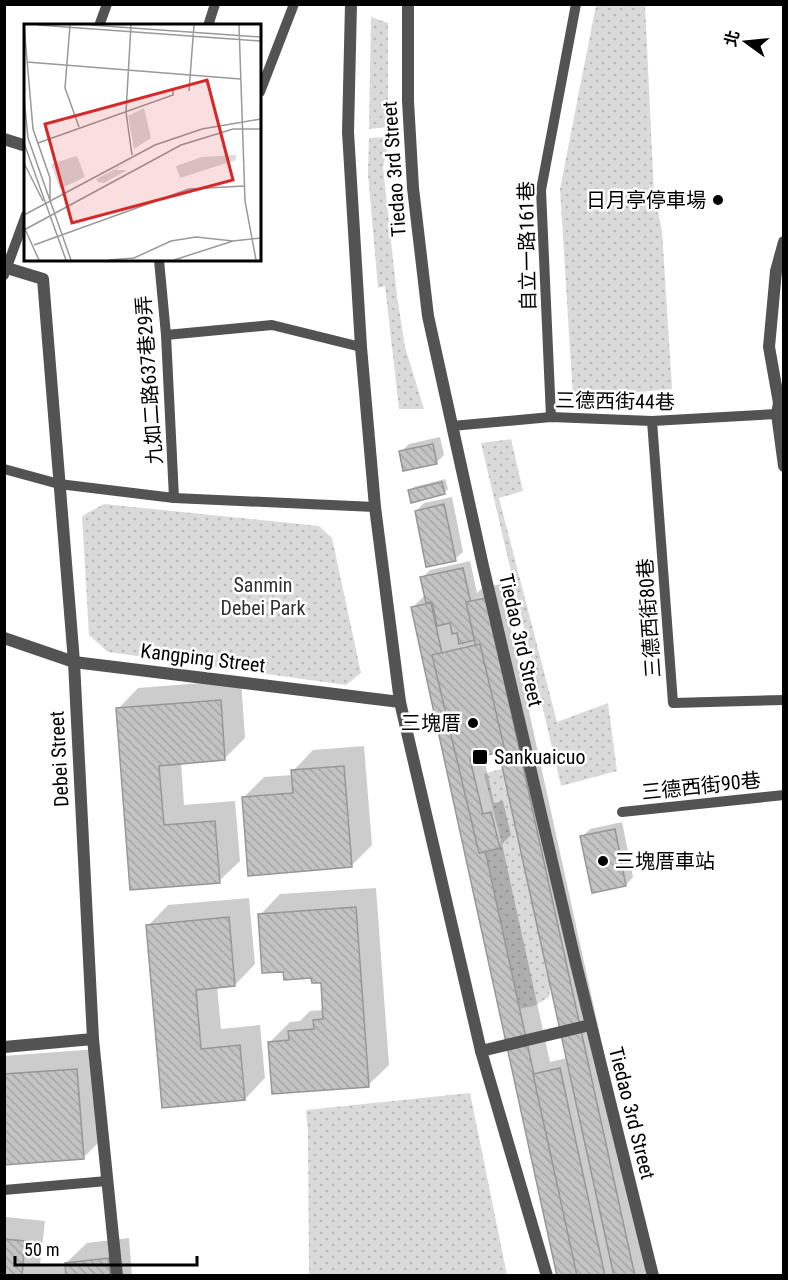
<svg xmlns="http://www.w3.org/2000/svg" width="788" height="1280" font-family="'Roboto Condensed','Noto Sans TC',sans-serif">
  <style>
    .grass { fill: url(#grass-dots) }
    .shadow { fill: #0003; fill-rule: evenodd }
    .building { fill: url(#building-back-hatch); stroke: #979797; stroke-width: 1.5 }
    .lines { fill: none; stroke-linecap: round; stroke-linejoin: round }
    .service { stroke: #535353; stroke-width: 10 }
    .minor { stroke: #535353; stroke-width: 12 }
    .poi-dot { fill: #000; stroke: #fff; stroke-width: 2 }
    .labels { text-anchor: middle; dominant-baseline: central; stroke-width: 5; stroke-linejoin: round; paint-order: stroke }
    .street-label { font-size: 20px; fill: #000; stroke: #fff }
    .poi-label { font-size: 20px; fill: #000; stroke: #fff; text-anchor: end }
    .park-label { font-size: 20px; fill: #313131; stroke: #fff }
    .inset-road { fill: none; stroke: #999; stroke-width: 1.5 }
    .view { fill: #d62828; fill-opacity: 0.15; stroke: #d62828; stroke-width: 3 }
    .inset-edge { fill: none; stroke: #000; stroke-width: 3 }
  </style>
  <defs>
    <pattern id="grass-dots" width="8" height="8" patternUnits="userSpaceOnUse" patternTransform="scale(1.5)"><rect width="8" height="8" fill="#dadada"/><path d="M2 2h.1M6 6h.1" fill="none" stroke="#b9b9b9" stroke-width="1.8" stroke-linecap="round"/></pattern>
    <pattern id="building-back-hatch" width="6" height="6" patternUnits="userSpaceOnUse" patternTransform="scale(1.5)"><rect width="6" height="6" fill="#c3c3c3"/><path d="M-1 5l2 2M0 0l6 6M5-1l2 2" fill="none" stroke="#a6a6a6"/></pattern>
  </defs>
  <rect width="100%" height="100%" fill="#fff"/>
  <g class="grass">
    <polygon points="596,5 645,5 654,193 662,231 672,389 573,398 560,189"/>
    <polygon points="371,17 388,23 388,127 369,129"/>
    <polygon points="390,137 383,167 397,296 405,347 424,409 399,409 385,286 378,288 368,174 369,138"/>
    <polygon points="511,439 523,491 499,498 557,722 608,703 617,771 561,786 481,443"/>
    <polygon points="104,504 319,526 332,538 361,673 346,685 108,652 89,635 82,516"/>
    <polygon points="507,767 553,963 549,997 534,1006 509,1011 479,853 500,848 501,840 484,774"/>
    <polygon points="470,1093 507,1275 309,1275 308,1132 306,1110"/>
  </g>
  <g class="shadow">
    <polygon points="440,437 444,455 436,463 401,452 409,444"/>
    <polygon points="445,479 448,489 444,493 410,491 414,487"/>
    <polygon points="452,497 463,552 455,559 416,511 424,503"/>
    <path d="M 470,561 L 477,593 L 482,588 L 501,584 L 653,1276 L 559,1276 L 412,608 L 426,594 L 422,578 L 430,570 ZM 500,750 L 567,1058 L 550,1062 L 502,844 L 511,835 L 503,801 L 494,803 L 483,754 Z"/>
    <polygon points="241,680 245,738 224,759 181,762 184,805 235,801 240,861 219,881 131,888 118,709 138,688"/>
    <polygon points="364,746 372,845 351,866 243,798 264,777 293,775 293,771 313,750"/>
    <polygon points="622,822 633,877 626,885 582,837 590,829"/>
    <polygon points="376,888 389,1065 368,1085 270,1042 290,1022 300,1021 310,1011 324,1010 322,981 313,976 285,970 260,915 280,894"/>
    <polygon points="249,898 255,964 235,985 217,986 221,1029 260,1025 265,1078 245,1099 164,1106 148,926 168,905"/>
    <polygon points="97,1049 104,1137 83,1158 4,1164 4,1056"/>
    <polygon points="6,1217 45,1221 40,1265 67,1267 66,1263 87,1243 129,1238 132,1276 4,1276 4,1219"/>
  </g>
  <g class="building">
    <polygon points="433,444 437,464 403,471 399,451"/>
    <polygon points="442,482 445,494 411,503 408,490"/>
    <polygon points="444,504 456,561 426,567 415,511"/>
    <polygon points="463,568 479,639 459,644 457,633 452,634 450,623 437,626 432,602 426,603 420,577"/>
    <polygon points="486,598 635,1276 614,1276 466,602"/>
    <polygon points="431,603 578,1276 557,1276 411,607"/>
    <polygon points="480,644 505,751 470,759 483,814 491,812 500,848 479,853 432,655"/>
    <polygon points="221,700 225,760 159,766 164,825 215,821 220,883 130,890 116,708"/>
    <polygon points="344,766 352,867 248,876 242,797 293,793 291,770"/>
    <polygon points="615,829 626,886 592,893 580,836"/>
    <polygon points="356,907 369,1087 272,1094 268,1042 289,1040 288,1031 314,1029 313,1020 323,1019 321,983 312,983 311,978 284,980 283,972 262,973 258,914"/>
    <polygon points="229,917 235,986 196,990 201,1049 240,1045 245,1100 162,1108 146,925"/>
    <polygon points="560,1068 605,1276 577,1276 533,1074"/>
    <polygon points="77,1069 84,1159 4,1165 4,1074"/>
    <polygon points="4,1239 25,1241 22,1276 4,1276"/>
    <polygon points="109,1258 110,1276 66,1276 65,1263"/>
  </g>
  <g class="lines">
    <g class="service">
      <polyline points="99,26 107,4"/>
      <polyline points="208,26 215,4"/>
      <polyline points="260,92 294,4"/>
      <polyline points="159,260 166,335 174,498"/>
      <polyline points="4,275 26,215"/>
      <polyline points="166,335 272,325 361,347"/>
      <polyline points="551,417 541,190 576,4"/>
      <polyline points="652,421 673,703 784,700"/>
      <polyline points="452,426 551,417 652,421 777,414"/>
      <polyline points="4,469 59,484 174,498 375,507"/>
      <polyline points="622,812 784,795"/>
      <polyline points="4,1190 107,1181"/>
    </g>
    <g class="minor">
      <polyline points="351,4 348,132 361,347 375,507 400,702 481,1051 547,1276"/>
      <polyline points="408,4 408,101 413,188 428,316 483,566 576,964 653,1276"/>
      <polyline points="4,139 26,146"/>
      <polyline points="784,242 776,271 769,347 779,403 777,414 784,466"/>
      <polyline points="7,268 43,279 74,662 93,1039 117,1276"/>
      <polyline points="4,638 74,662 400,702"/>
      <polyline points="4,1047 93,1039"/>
      <polyline points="481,1051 590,1025"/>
    </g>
  </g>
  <g class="poi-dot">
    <circle cx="718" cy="200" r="6"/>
    <circle cx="473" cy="723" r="6"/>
    <rect x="472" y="749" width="16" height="16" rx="3"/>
    <circle cx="603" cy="861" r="6"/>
  </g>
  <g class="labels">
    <g class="street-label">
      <text transform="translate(394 169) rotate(-94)">Tiedao 3rd Street</text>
      <text transform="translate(527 246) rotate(-91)">自立一路161巷</text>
      <text transform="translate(149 380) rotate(-94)">九如二路637巷29弄</text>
      <text transform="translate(615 401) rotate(1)">三德西街44巷</text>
      <text transform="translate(649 618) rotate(-94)">三德西街80巷</text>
      <text transform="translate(521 640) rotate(77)">Tiedao 3rd Street</text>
      <text transform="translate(203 658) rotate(7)">Kangping Street</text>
      <text transform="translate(59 759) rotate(-93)">Debei Street</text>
      <text transform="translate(701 786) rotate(-6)">三德西街90巷</text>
      <text transform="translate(632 1113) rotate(76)">Tiedao 3rd Street</text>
    </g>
    <g class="poi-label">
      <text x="706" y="200">日月亭停車場</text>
      <text x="461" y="723">三塊厝</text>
      <text x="494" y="757" text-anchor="start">Sankuaicuo</text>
      <text x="615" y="861" text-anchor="start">三塊厝車站</text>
    </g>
    <g class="park-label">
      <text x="263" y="585">Sanmin<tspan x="263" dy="23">Debei Park</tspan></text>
    </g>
  </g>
  <g transform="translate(24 24)">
    <rect width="237" height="237" fill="#fff"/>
    <path d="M 120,84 L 127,114 L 110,125 L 104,92 ZM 212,131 L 212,136 L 156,154 L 152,142 L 178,133 ZM 53,132 L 61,153 L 36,165 L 27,140 ZM 110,135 L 91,146 L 103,146 L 80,159 L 74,158 L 72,155 Z" fill="#dadada"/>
    <path class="inset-road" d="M 0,1 L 9,105 L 26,154 L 26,176M 14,1 L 237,17M 46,1 L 41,64 L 55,103M 66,1 L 237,13M 107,1 L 102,88 L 108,131M 215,1 L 221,177 L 232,236M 3,38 L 216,55M 165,67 L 170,1M 0,74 L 4,114 L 47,236M 0,119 L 42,236M 14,119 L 149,71 L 149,66M 0,139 L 19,177M 0,191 L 131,121 L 178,105 L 237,95M 0,203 L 15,236M 0,206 L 157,121 L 209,105 L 237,105M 10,221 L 165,165 L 220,162M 85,236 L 110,234 L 147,217 L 172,213 L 209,217M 150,236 L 209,217 L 237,214"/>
    <path class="view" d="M 183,56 L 209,156 L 48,199 L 21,100 Z"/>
    <rect width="237" height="237" class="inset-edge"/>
  </g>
  <rect width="788" height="1280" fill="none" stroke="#000000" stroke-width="12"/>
  <g transform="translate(746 42) rotate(285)" stroke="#ffffff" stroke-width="4.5" paint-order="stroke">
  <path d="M0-4.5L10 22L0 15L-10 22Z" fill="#000000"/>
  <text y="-9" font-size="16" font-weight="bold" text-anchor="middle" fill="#000000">北</text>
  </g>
  <path d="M15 1256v9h182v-9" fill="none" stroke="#000000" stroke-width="3"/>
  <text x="24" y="1256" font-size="18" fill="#000000" stroke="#ffffff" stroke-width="4.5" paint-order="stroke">50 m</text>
</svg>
